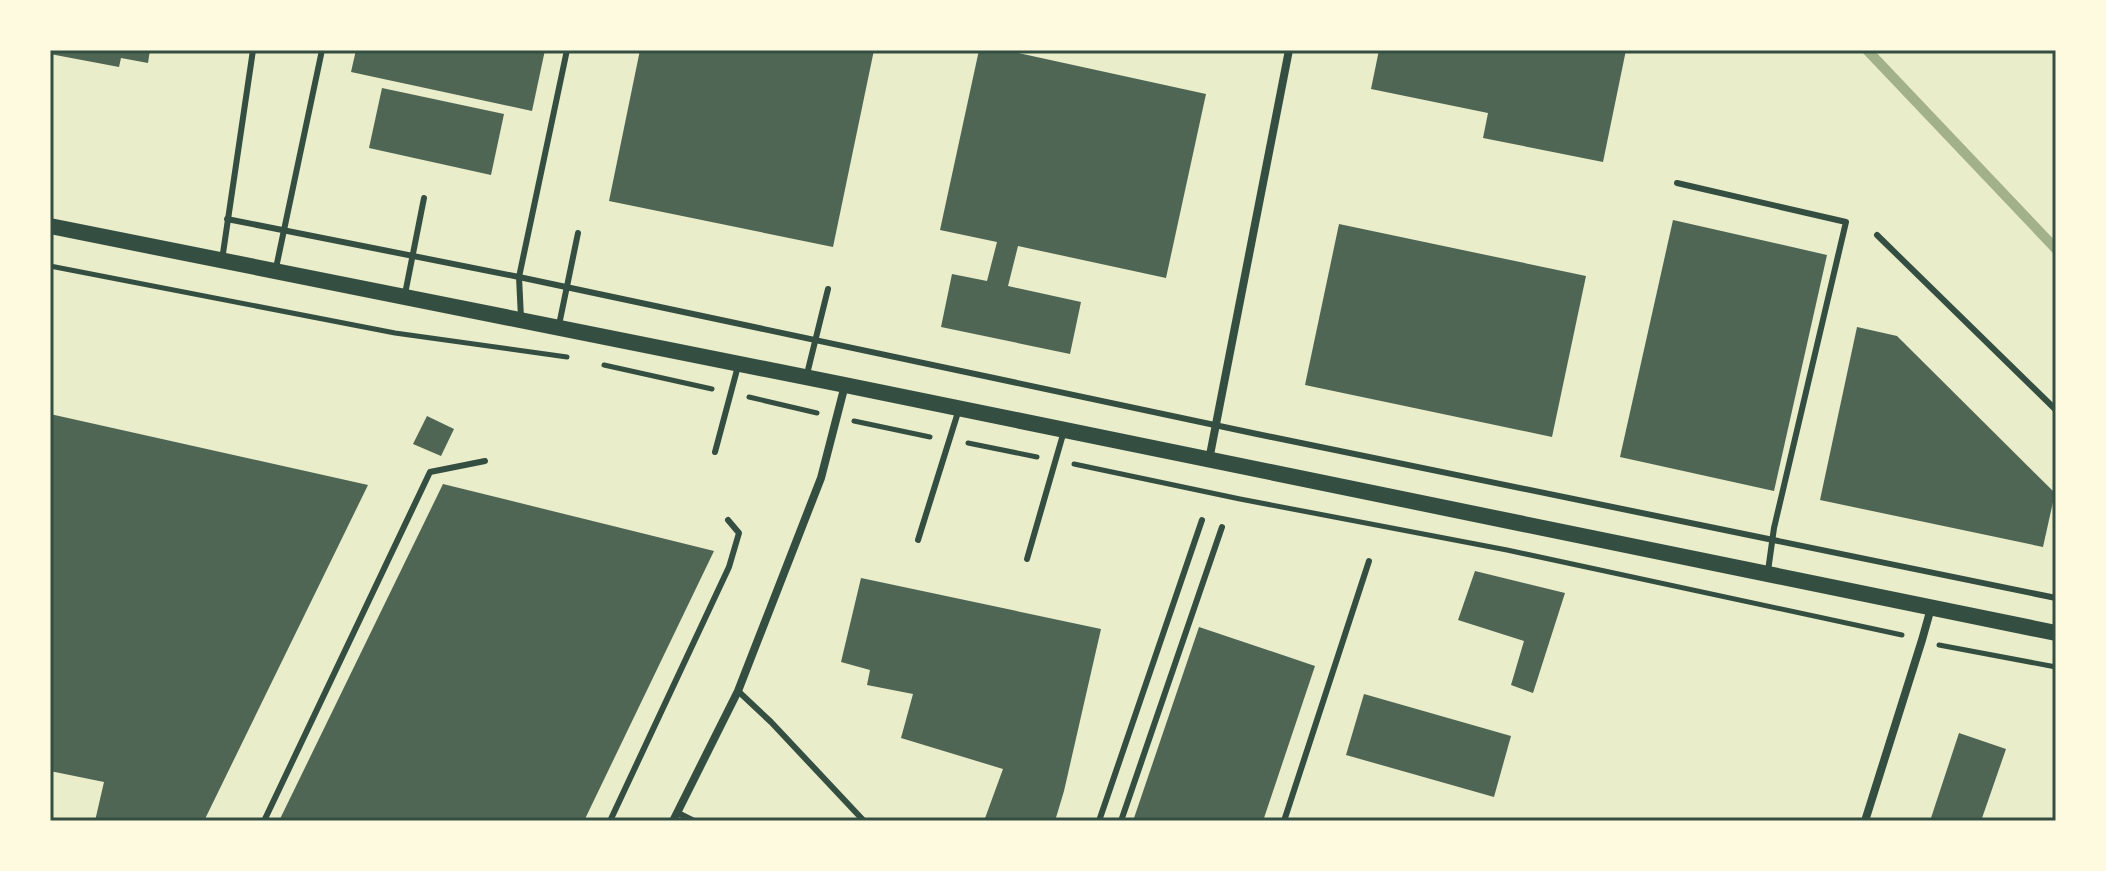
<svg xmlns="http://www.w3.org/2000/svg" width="2106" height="871" font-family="Georgia,serif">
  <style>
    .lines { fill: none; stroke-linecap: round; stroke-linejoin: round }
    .stream { stroke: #a3b18a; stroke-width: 10 }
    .building { fill: #4f6655 }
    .path { stroke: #344e41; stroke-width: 5 }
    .service { stroke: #344e41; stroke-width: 6 }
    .minor { stroke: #344e41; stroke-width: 8 }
    .secondary { stroke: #344e41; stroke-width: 16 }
    .neatline { fill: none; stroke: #344e41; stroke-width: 3 }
  </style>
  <rect width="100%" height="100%" fill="#e9edc9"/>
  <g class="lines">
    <polyline class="stream" points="1867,50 2056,249"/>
  </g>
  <g class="building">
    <polygon points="50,50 150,50 148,63 121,58 119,67 50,54"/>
    <polygon points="356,50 545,50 532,111 351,72"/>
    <polygon points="640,50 874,50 833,247 609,201"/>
    <polygon points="979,50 1004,50 1206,94 1166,278 1018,246 1008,286 1081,302 1070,354 941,327 952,274 987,281 997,242 940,230"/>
    <polygon points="1379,50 1626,50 1603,162 1483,138 1488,113 1371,89"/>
    <polygon points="382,88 504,114 491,175 369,148"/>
    <polygon points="1673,220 1827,255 1774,491 1620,457"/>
    <polygon points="1339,224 1586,276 1552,437 1305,385"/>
    <polygon points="1857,327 1897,336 2055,493 2043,547 1820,500"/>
    <polygon points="50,414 368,485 204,821 95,821 104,782 50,771"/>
    <polygon points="427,416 454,429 441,456 413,444"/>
    <polygon points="443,484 714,551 584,821 279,821"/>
    <polygon points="1475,571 1565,593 1533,693 1511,685 1524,641 1458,620"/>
    <polygon points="861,578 1101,629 1064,791 1055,821 984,821 1003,769 901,738 913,694 867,685 870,670 841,662"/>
    <polygon points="1199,627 1315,666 1263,821 1133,821"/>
    <polygon points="1364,694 1511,736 1494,797 1346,755"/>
    <polygon points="1959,733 2006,749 1981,821 1930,821"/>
  </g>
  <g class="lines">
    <g class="path">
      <polyline points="50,266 395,333 567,357"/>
      <polyline points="604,365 712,389"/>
      <polyline points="749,397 817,413"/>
      <polyline points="854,421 930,437"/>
      <polyline points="968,443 1037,457"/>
      <polyline points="1074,464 1240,499 1507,550 1902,635"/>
      <polyline points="1939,645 2056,667"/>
    </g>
    <g class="service">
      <polyline points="1677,183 1846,222 1774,528 1768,571"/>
      <polyline points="227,219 519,277 1257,434 2056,598"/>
      <polyline points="1877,235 2056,410"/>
      <polyline points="222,260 253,50"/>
      <polyline points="276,268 322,50"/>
      <polyline points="405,294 424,198"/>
      <polyline points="521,318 519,277 567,50"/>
      <polyline points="559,325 578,233"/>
      <polyline points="807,374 828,289"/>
      <polyline points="715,452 738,366"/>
      <polyline points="918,540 959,409"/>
      <polyline points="1027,559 1064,431"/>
      <polyline points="738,691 771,722 864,821"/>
      <polyline points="678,813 694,821"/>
      <polyline points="264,821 430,472 485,461"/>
      <polyline points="610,821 729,567 739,533 728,520"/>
      <polyline points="1099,821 1202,520"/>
      <polyline points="1121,821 1222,527"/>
      <polyline points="1284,821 1369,561"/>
    </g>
    <g class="minor">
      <polyline points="1209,460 1289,50"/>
      <polyline points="673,821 738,691 821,478 845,385"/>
      <polyline points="1865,821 1922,640 1931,608"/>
    </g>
    <polyline class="secondary" points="50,226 845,385 2056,633"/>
  </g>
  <rect width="2106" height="871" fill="none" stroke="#fefae0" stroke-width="104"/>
  <rect x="52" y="52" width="2002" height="767" class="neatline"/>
</svg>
